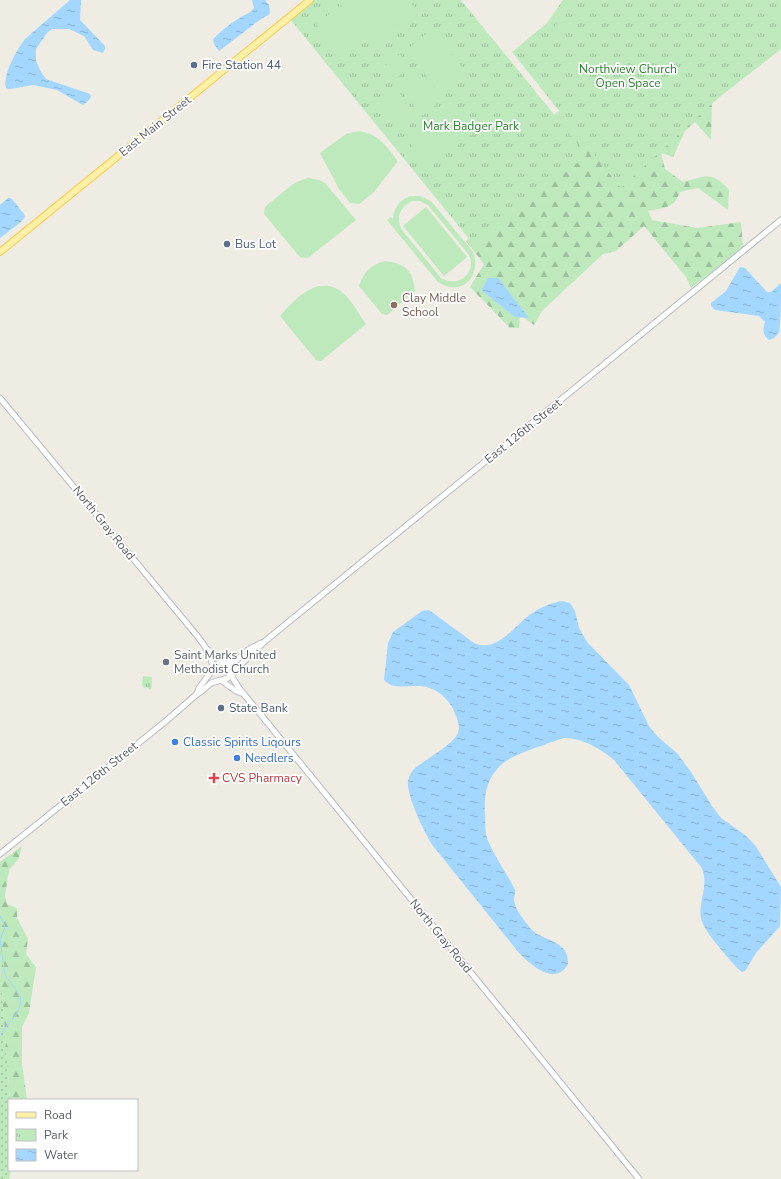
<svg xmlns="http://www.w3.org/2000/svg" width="781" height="1179" font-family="'Nunito Sans',sans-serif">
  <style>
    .grass { fill: url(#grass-dots) }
    .forest { fill: url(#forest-firs) }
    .park { fill: url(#park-tufts) }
    .pitch { fill: #bde9bd; fill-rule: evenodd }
    .water { fill: url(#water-ripples) }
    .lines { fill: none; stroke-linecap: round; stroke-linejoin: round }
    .stream { stroke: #a3d7ff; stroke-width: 1 }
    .minor-casing { stroke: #b8bbc0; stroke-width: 7 }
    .major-casing { stroke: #fcca4e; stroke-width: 8 }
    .minor { stroke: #fff; stroke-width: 5 }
    .major { stroke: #fff0a8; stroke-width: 6 }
    .service-dot { fill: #5c6f8a; stroke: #fff; stroke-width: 1.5 }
    .education-dot { fill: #8d6e63; stroke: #fff; stroke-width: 1.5 }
    .worship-dot { fill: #6b7280; stroke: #fff; stroke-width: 1.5 }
    .shop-dot { fill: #3f7fe0; stroke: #fff; stroke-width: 1.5 }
    .health-dot { fill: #e0444e; stroke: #fff; stroke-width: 1.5 }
    .labels { text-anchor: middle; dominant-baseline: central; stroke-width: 3.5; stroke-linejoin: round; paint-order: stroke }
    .service-label { font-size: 12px; fill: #4e5e75; stroke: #fff; text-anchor: start }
    .park-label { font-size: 12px; fill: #2d8230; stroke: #fff }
    .street-label { font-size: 12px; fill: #5b5f65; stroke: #fff }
    .education-label { font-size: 12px; fill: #785e54; stroke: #fff; text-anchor: start }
    .worship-label { font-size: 12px; fill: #5b616d; stroke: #fff; text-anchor: start }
    .shop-label { font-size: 12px; fill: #366cbe; stroke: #fff; text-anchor: start }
    .health-label { font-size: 12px; fill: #be3a42; stroke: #fff; text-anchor: start }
  </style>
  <defs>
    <pattern id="grass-dots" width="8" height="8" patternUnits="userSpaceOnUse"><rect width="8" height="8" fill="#bde9bd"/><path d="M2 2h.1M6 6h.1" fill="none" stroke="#9dc09d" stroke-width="1.8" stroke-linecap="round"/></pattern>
    <pattern id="forest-firs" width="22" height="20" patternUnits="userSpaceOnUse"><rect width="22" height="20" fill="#bde9bd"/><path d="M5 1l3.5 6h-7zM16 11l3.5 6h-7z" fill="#9dc09d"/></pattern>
    <pattern id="park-tufts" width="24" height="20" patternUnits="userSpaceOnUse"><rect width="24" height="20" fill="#bde9bd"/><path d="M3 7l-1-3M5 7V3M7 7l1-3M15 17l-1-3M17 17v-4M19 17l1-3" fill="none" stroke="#9dc09d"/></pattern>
    <pattern id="water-ripples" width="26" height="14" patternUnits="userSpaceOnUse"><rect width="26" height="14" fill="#a3d7ff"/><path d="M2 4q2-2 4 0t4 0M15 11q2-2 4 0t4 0" fill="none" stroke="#88b2d2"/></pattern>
  </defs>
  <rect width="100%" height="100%" fill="#efece3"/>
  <polygon class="grass" points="0,966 10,1100 9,1100 9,1170 11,1170 9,1179 0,1179"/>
  <g class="forest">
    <path d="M 712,103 L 711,140 L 695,122 L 685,131 L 673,157 L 661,153 L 665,169 L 683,182 C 705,176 713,171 729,190 L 728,210 L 698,188 L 680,192 C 674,209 665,207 648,211 L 652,220 L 697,228 L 741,222 L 743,248 L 691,288 L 686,277 L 644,226 L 616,251 L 603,254 L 542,311 L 534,325 L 520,315 L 519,328 L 510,328 L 470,287 L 484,264 L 466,241 L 471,237 L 550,118 L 559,111 L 576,131 L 669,114 Z"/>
    <polygon points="22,846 19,858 9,870 5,896 7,904 17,908 17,918 28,939 26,954 36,967 29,1013 22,1027 22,1063 27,1100 10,1100 0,966 0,862"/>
  </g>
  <g class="park">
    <polygon points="314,0 461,0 587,155 475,246 290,19"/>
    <polygon points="563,0 781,0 781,49 716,100 621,188 512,52 547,23"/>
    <polygon points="143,676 152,677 151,690 146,687 144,688 142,685"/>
  </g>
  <g class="pitch">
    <polygon points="341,0 374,0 386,14 364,33 338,2"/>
    <polygon points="378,0 407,0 390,14"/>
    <polygon points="410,2 422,16 403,31 391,17"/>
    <polygon points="339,6 364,37 341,56 316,24"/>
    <polygon points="387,18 399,32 380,48 368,34"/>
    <polygon points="558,22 565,28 556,40 549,34"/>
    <polygon points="432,29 468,75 441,95 406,50"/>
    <polygon points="400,54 410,67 390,83 379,70"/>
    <polygon points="418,76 439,102 422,116 401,89"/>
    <polygon points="398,91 419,118 402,131 381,104"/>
    <polygon points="449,106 472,134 429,168 407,140"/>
    <path d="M 359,131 C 379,134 386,146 398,161 L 374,192 L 359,204 L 350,203 L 339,189 L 320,153 L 346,134 Z"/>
    <path d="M 308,178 L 319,180 L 325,183 L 356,220 L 308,258 L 300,257 L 264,214 L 265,207 C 278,197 291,182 308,178 Z"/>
    <path d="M 410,196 L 420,196 L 431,201 L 473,252 C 480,268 471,290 450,287 C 446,287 442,284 438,282 L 387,220 L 391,217 L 393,219 C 394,208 399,200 410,196 ZM 413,201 L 419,201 L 428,205 L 469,255 C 477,274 458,288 441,278 L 402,230 C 395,218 400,206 413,201 Z"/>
    <polygon points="426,207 467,257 444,276 403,226"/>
    <path d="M 385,261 C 405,263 413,271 415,291 L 387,315 L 382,314 L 359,286 C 364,271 371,265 385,261 Z"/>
    <path d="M 318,286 C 322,286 329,285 333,287 C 349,293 357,312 366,324 L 321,361 L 316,360 L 280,316 C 291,303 301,292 318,286 Z"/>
  </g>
  <g class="water">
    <path d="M 70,0 L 81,0 L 80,20 L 105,46 L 105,49 L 103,53 L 93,50 L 84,36 L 69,29 L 52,29 L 47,33 L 36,49 L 36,61 L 41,72 L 46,79 L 90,94 L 91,97 L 88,101 L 83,105 L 57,90 L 33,85 L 11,89 L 6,88 C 2,76 17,49 25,39 Z"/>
    <path d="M 252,0 L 265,0 L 269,5 L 270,14 L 261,19 L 219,51 L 214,44 L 213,39 C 221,31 231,23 241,17 C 246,14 251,13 254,8 Z"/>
    <polygon points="8,198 10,198 12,199 24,214 25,217 21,222 0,238 0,205"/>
    <path d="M 740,267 L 745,268 L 767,292 L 771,292 L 780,284 L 781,284 C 781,294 781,324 779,332 C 777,336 773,339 769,340 C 762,335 763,329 765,322 L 759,316 L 715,310 L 711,306 L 711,303 L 726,291 Z"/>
    <polygon points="488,278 498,278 529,318 515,317 481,290"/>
    <path d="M 562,601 L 570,603 L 575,611 L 579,628 L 587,642 L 629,685 L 649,726 L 658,737 L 677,753 L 691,772 L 712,806 L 721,818 L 745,835 L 755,845 L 781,887 L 780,926 L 756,953 L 745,971 L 742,972 L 737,968 C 728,957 703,931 701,918 C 698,900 710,884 701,867 L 614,760 C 601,749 581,737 563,738 C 548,744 513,754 502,764 C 485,780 484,796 485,817 C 485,825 485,833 488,841 C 495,857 505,871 513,886 C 517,891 514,895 514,900 C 515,910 525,921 531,929 C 543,942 569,939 568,964 C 555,987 531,965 519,953 L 433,846 C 425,834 406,795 408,781 C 409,775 412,771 416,767 C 426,760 451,745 457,735 C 461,728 458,720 455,714 C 453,707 449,702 443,696 C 421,675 398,696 384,680 L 388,643 L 393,632 L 422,611 L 429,610 L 474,643 C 498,654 516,623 534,612 C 543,606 552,603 562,601 Z"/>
  </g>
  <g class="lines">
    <polyline class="stream" points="0,916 5,927 0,940 5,975 17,991 20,996 21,1002 17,1013 0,1035"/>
    <defs>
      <g id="minor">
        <path d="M 0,398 L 194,632 C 203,643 211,653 213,668"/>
        <polyline points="207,649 224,662"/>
        <polyline points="231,674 264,642 781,220"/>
        <path d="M 231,674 C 236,687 244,694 253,705 L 639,1179"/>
        <polyline points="222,681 236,691 241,693"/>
        <polyline points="197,694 199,688 216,665 221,662 225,663 237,660 248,650 261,643"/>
        <path d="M 0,854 L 166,721 L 197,694 L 202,691 L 211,683 L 228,678 C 233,673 232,666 225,663"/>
      </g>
      <polyline id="major" points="0,252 310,0"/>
    </defs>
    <use href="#minor" class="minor-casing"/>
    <use href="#major" class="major-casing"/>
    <use href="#minor" class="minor"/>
    <use href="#major" class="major"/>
  </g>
  <g class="service-dot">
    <circle cx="194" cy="65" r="4"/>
    <circle cx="227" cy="244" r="4"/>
    <circle cx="221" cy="708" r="4"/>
  </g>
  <circle class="education-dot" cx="394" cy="305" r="4"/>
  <circle class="worship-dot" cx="166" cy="662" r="4"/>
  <g class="shop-dot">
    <circle cx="175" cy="742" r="4"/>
    <circle cx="237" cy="758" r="4"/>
  </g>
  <path class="health-dot" d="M212 772h4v4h4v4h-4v4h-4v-4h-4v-4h4z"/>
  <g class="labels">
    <g class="service-label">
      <text x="202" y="65">Fire Station 44</text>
      <text x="235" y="244">Bus Lot</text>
      <text x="229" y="708">State Bank</text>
    </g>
    <g class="park-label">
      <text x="628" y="69">Northview Church<tspan x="628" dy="14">Open Space</tspan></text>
      <text x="471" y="126">Mark Badger Park</text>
    </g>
    <g class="street-label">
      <text transform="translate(155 126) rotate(-39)">East Main Street</text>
      <text transform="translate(523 431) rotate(-39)">East 126th Street</text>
      <text transform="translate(104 523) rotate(51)">North Gray Road</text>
      <text transform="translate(99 774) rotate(-39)">East 126th Street</text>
      <text transform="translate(441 936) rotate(51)">North Gray Road</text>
    </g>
    <g class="education-label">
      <text x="402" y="298">Clay Middle<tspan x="402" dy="14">School</tspan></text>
    </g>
    <g class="worship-label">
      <text x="174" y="655">Saint Marks United<tspan x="174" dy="14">Methodist Church</tspan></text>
    </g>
    <g class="shop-label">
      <text x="183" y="742">Classic Spirits Liqours</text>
      <text x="245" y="758">Needlers</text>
    </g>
    <g class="health-label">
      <text x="222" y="778">CVS Pharmacy</text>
    </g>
  </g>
  <rect x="8" y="1099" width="130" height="72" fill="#ffffff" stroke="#bdbfc1"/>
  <rect x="16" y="1112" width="20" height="6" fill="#fff0a8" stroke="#bdbfc1"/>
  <text x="44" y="1119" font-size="12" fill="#5b5f65">Road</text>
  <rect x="16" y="1129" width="20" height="12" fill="url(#park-tufts)" stroke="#bdbfc1"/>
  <text x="44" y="1139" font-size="12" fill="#5b5f65">Park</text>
  <rect x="16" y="1149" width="20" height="12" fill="url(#water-ripples)" stroke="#bdbfc1"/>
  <text x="44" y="1159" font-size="12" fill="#5b5f65">Water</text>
</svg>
